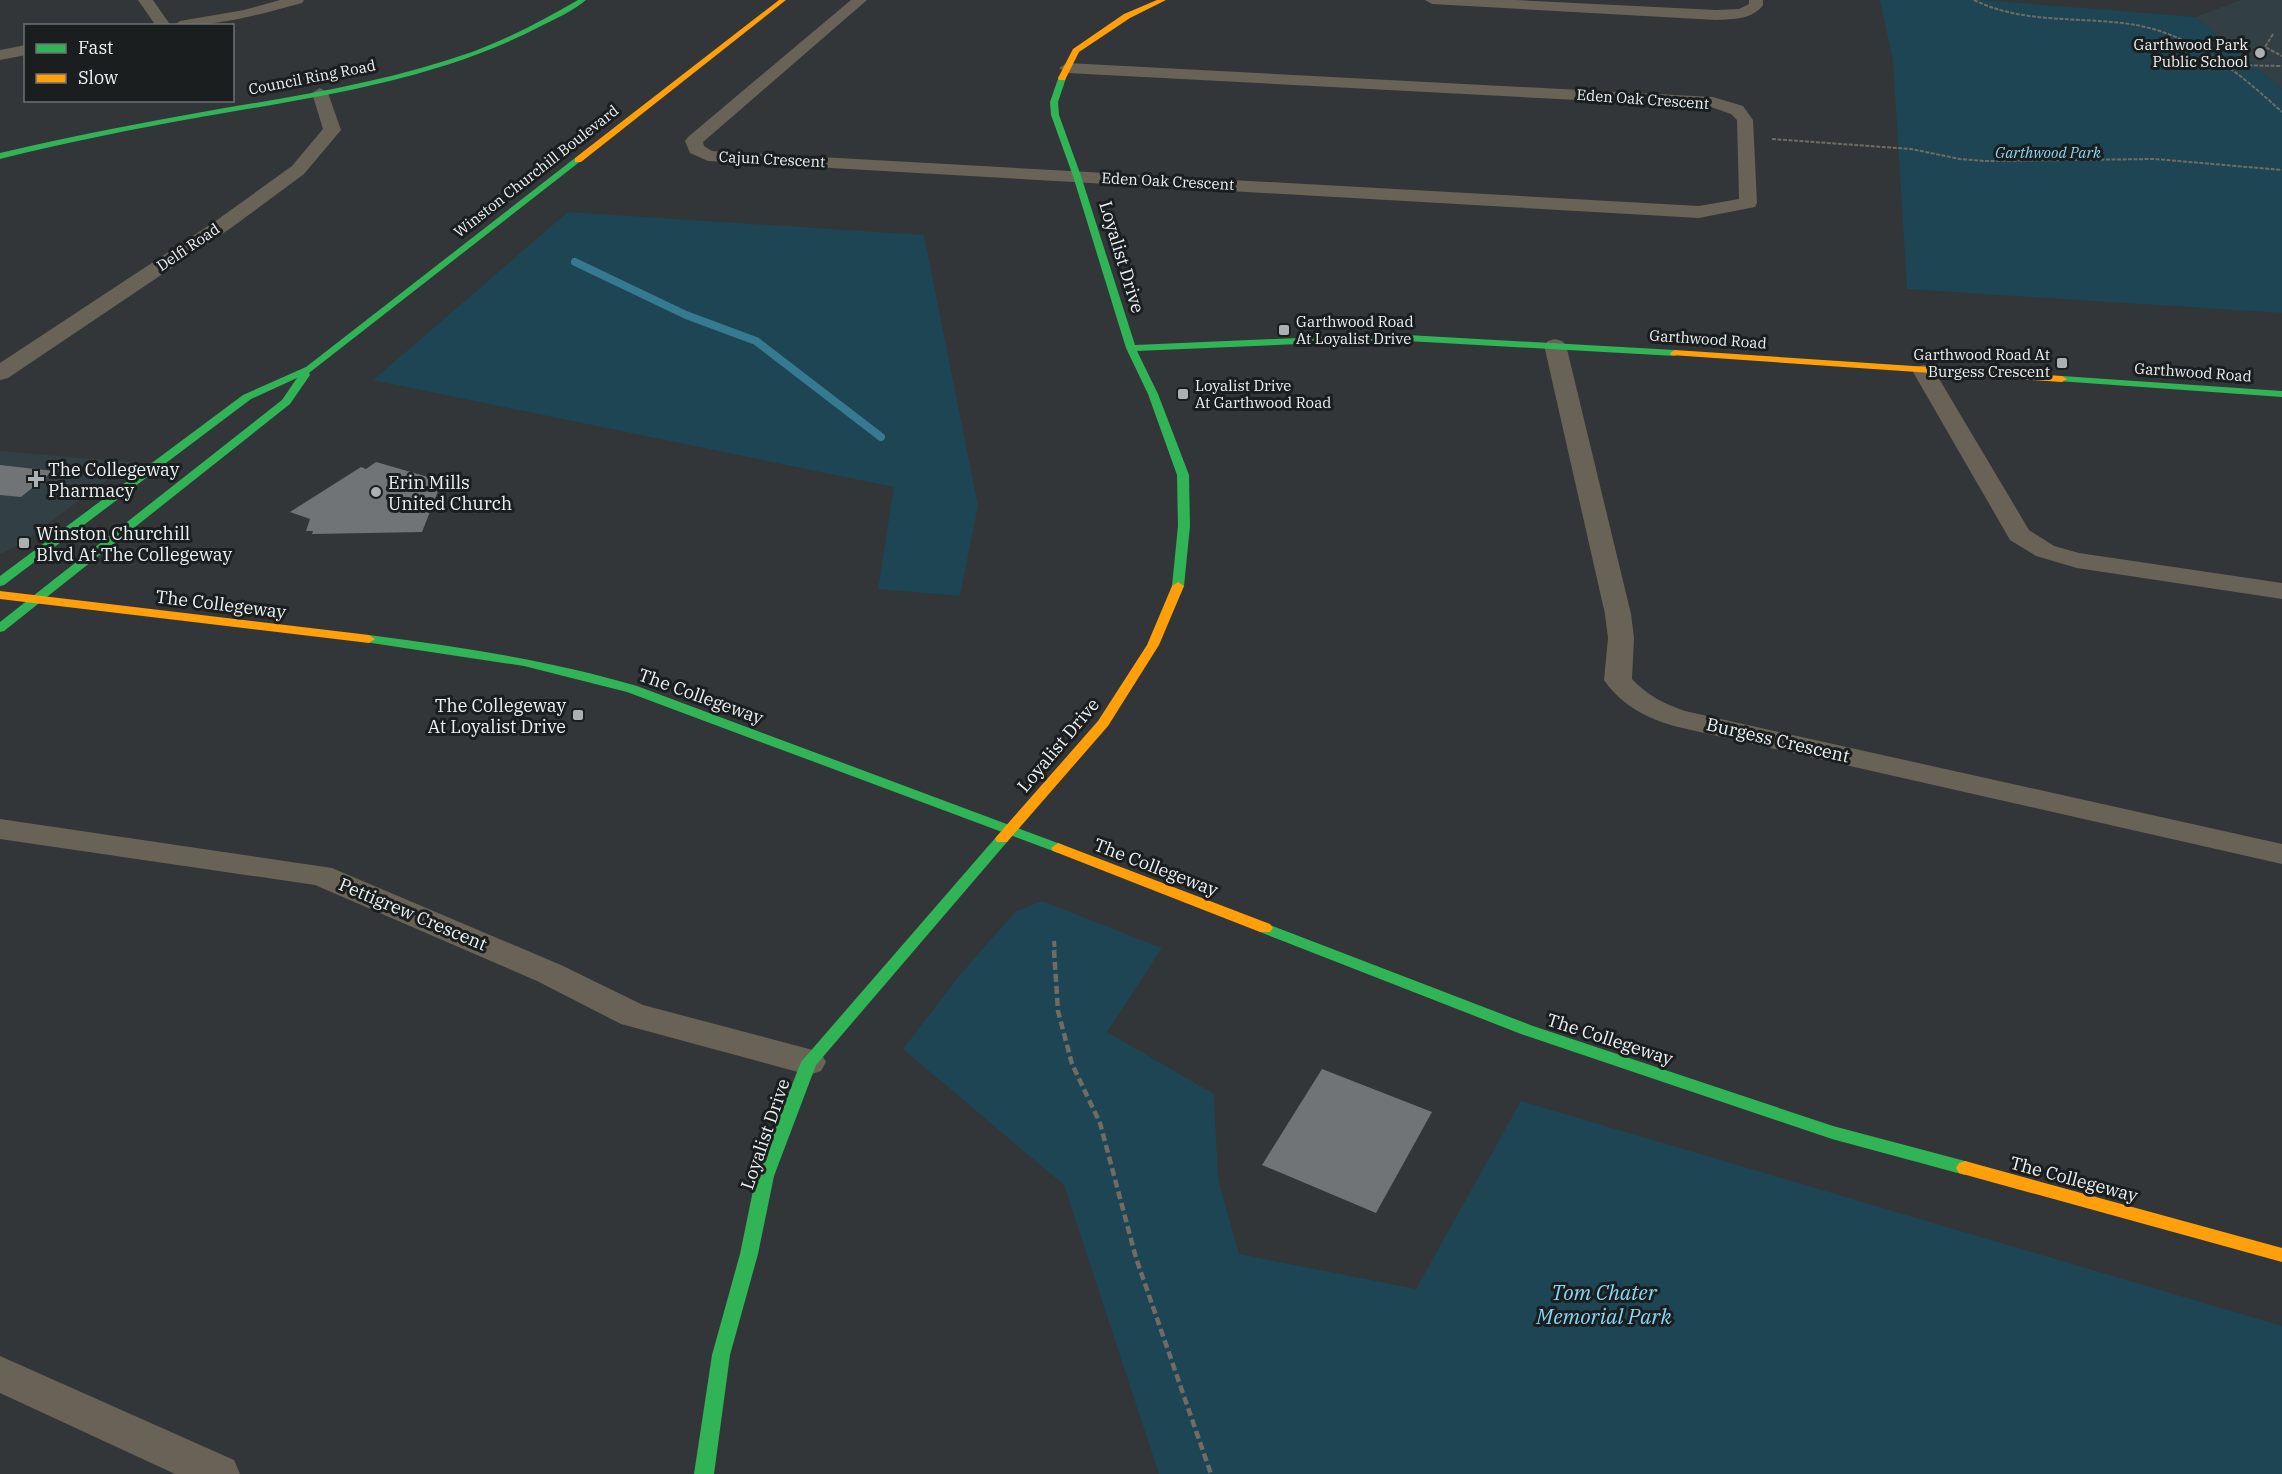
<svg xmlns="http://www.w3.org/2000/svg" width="2282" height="1474" font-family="'IBM Plex Serif',serif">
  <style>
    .built { fill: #323f44 }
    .green { fill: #1d4553 }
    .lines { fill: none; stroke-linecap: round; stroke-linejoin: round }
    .stream { stroke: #367a91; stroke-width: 8 }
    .building { fill: #717476 }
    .path-far2 { stroke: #6f6c65; stroke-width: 2; stroke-dasharray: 4 1.5; stroke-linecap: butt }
    .path-far1 { stroke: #6f6c65; stroke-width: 4; stroke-dasharray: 6 3; stroke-linecap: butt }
    .path { stroke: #6f6c65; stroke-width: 4.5; stroke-dasharray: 8 4; stroke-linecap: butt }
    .street { fill: #696257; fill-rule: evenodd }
    .fast { fill: #30b455; fill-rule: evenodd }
    .slow { fill: #ff9f0a; fill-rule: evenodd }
    .poi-dot { fill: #abb0b2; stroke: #1b1e1f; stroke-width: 2 }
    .labels { text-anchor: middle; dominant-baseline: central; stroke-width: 6; stroke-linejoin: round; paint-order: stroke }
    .far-poi-label { font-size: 15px; fill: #ecf1f3; stroke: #1b1e1f; text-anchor: end }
    .far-street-label { font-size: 15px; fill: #ecf1f3; stroke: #1b1e1f }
    .far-park-label { font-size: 15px; font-style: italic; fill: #86d7f5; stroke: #1b1e1f }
    .street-label { font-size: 18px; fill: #ecf1f3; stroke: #1b1e1f }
    .poi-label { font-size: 18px; fill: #ecf1f3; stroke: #1b1e1f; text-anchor: start }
    .near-park-label { font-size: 21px; font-style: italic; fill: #86d7f5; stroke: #1b1e1f }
  </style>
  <rect width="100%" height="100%" fill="#323638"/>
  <g class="built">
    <polygon points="2241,0 2282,0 2282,89 2195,17"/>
    <polygon points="0,451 131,462 19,545 0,554"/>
  </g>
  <g class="green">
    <polygon points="1880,0 1983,0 2195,17 2282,89 2282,313 1907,289 1893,61"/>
    <polygon points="568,212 924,235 978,506 960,596 878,589 894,487 373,380"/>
    <polygon points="1042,901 1162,948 1107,1032 1214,1094 1218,1179 1239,1254 1416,1289 1521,1101 2282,1326 2282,1474 1159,1474 1064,1185 903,1049 959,976 1015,912"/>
  </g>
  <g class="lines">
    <polyline class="stream" points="575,262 686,315 756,341 881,437"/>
  </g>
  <g class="building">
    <polygon points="376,462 442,481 422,532 312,534 313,531 306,531 310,519 290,512 361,467 366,469"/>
    <polygon points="0,465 53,471 21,497 0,495"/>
    <polygon points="1322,1069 1432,1112 1376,1213 1262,1165"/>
  </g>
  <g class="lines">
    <g class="path-far2">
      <path d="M 1974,0 C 2021,23 2071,17 2122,23 C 2187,30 2235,69 2282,112"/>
      <polyline points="2273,34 2265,47 2282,56"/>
      <polyline points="2232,65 2282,66"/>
      <polyline points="1772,139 1911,149 1960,159 1985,161 2155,159 2282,170"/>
    </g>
    <polyline class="path-far1" points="1054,941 1055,951"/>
    <polyline class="path" points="1054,950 1058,1011 1072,1064 1100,1123 1136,1258 1211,1474"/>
    <g class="street">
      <polygon points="138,0 153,0 171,26 156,26"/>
      <path d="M 280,0 L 304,0 L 302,3 C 258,15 219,26 173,26 L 180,21 L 244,10 Z"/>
      <polygon points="851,0 867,0 703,142 704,146 712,151 1699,206 1739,199 1737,120 1731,114 1711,107 1067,73 1059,68 1067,63 1713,97 1743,106 1753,120 1757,203 1755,207 1699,218 708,161 690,153 685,141 688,137"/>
      <path d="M 1425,0 L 1516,0 L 1716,10 L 1739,9 L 1749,4 L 1749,0 L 1763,0 L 1763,5 C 1752,20 1733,19 1716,20 L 1432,4 Z"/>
      <polygon points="26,45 26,55 0,60 0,50"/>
      <polygon points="320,88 328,93 341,130 304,174 231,228 8,378 0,380 0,363 217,220 292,166 323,129 312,93"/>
      <path d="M 1555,339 L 1562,341 L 1566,345 L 1631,614 L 1634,638 L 1632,679 C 1647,695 1664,704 1685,711 L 2282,844 L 2282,864 L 1678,727 C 1648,719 1622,706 1604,680 L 1608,638 L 1605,614 L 1544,345 L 1548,341 Z"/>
      <polygon points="1924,365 1932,367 1935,372 2029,530 2054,546 2079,553 2282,583 2282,599 2077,568 2036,556 2010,540 1913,372 1916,367"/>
      <polygon points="0,819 332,868 561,965 643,1005 809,1049 821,1053 826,1062 821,1071 809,1075 621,1024 537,981 315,885 0,839"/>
      <polygon points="0,1356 234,1460 240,1474 175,1474 0,1393"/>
    </g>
    <g class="fast">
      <path d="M 578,0 L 586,0 C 573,11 555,19 539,27 C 435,81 315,97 201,117 C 134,129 67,142 0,159 L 0,153 C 72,136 145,122 219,109 C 303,95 390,81 472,52 C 509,38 544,20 578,0 Z"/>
      <polygon points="1059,76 1066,78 1058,102 1059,115 1081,176 1135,345 1390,334 1675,350 1680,353 1675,356 1390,340 1137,351 1158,394 1189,475 1190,526 1184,586 1178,590 1174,589 1172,586 1178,526 1177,475 1148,394 1126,348 1073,176 1051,115 1050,102"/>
      <polygon points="575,158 582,160 309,373 310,375 290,404 4,631 0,632 0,622 282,400 297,378 251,399 4,585 0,586 0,576 243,395 306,367"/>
      <polygon points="2062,376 2282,391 2282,397 2058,381 2058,377"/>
      <path d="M 369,635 C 460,647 549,660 637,686 L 1063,845 L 1065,848 L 1058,853 L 1053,851 L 627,692 L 524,666 L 365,642 L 363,639 Z"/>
      <polygon points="1002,834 1007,836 1009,839 1007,842 816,1065 774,1176 758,1254 730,1355 714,1474 694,1474 712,1355 740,1254 756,1176 801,1062 997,836"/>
      <polygon points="1265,923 1533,1026 1833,1126 1965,1161 1971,1163 1974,1168 1971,1173 1965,1175 1832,1139 1521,1034 1260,932 1257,928 1260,924"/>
    </g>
    <g class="slow">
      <polygon points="779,0 786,0 581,162 575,162 575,158"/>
      <polygon points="1157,0 1166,0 1130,18 1079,52 1065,80 1059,80 1058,78 1073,49 1124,14"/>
      <polygon points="1675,350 2062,376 2067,379 2062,382 1671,355 1670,353"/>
      <polygon points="1178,582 1184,586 1159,645 1108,726 1007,842 997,842 995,839 997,836 1098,721 1147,645 1172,586"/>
      <polygon points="0,591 369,635 375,639 369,643 0,599"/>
      <polygon points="1058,843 1270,924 1273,928 1270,932 1260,932 1053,851 1051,848"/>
      <polygon points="1965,1161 2282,1248 2282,1262 1959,1173 1956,1168 1959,1163"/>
    </g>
  </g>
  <g class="poi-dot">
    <circle cx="2260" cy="53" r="6"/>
    <rect x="1278" y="324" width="12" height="12" rx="3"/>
    <rect x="2056" y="357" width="12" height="12" rx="3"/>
    <rect x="1177" y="388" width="12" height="12" rx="3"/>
    <path d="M33 470h6v6h6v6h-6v6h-6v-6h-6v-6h6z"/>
    <circle cx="376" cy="492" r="6"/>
    <rect x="18" y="537" width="12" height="12" rx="3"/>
    <rect x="572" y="709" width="12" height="12" rx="3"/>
  </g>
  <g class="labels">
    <g class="far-poi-label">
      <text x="2248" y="44">Garthwood Park<tspan x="2248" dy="17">Public School</tspan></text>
      <text x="1296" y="321" text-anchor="start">Garthwood Road<tspan x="1296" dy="17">At Loyalist Drive</tspan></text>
      <text x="2050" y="354">Garthwood Road At<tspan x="2050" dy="17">Burgess Crescent</tspan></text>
      <text x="1195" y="385" text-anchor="start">Loyalist Drive<tspan x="1195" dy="17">At Garthwood Road</tspan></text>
    </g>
    <g class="far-street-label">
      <text transform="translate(312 77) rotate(-11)">Council Ring Road</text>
      <text transform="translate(1643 99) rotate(4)">Eden Oak Crescent</text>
      <text transform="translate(772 159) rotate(3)">Cajun Crescent</text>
      <text transform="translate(536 171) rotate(-38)">Winston Churchill Boulevard</text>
      <text transform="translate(1168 181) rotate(3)">Eden Oak Crescent</text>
      <text transform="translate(188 247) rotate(-34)">Delfi Road</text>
      <text transform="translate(1708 339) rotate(4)">Garthwood Road</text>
      <text transform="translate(2193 372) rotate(4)">Garthwood Road</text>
    </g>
    <g class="far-park-label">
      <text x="2048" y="152">Garthwood Park</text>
    </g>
    <g class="street-label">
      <text transform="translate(1122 257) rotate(73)">Loyalist Drive</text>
      <text transform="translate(221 604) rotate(7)">The Collegeway</text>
      <text transform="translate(701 696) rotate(20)">The Collegeway</text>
      <text transform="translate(1778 740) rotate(13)">Burgess Crescent</text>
      <text transform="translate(1058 745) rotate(-50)">Loyalist Drive</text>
      <text transform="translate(1156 867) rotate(21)">The Collegeway</text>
      <text transform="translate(413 914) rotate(23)">Pettigrew Crescent</text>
      <text transform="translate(1610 1039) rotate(18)">The Collegeway</text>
      <text transform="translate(765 1134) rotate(-71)">Loyalist Drive</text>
      <text transform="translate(2074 1179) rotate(15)">The Collegeway</text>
    </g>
    <g class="poi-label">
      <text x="48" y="469">The Collegeway<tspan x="48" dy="21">Pharmacy</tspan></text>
      <text x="388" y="482">Erin Mills<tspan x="388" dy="21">United Church</tspan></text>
      <text x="36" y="533">Winston Churchill<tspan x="36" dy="21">Blvd At The Collegeway</tspan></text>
      <text x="566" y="705" text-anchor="end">The Collegeway<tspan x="566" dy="21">At Loyalist Drive</tspan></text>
    </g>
    <g class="near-park-label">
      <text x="1604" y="1292">Tom Chater<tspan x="1604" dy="24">Memorial Park</tspan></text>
    </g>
  </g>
  <rect x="24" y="24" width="210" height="78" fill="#1b1e1f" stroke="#6f7274" stroke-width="1.5"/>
  <rect x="36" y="44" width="30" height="9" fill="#30b455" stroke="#6f7274" stroke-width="1.5"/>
  <text x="78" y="54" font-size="18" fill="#ecf1f3">Fast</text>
  <rect x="36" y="74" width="30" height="9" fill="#ff9f0a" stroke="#6f7274" stroke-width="1.5"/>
  <text x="78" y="84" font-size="18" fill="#ecf1f3">Slow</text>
</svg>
